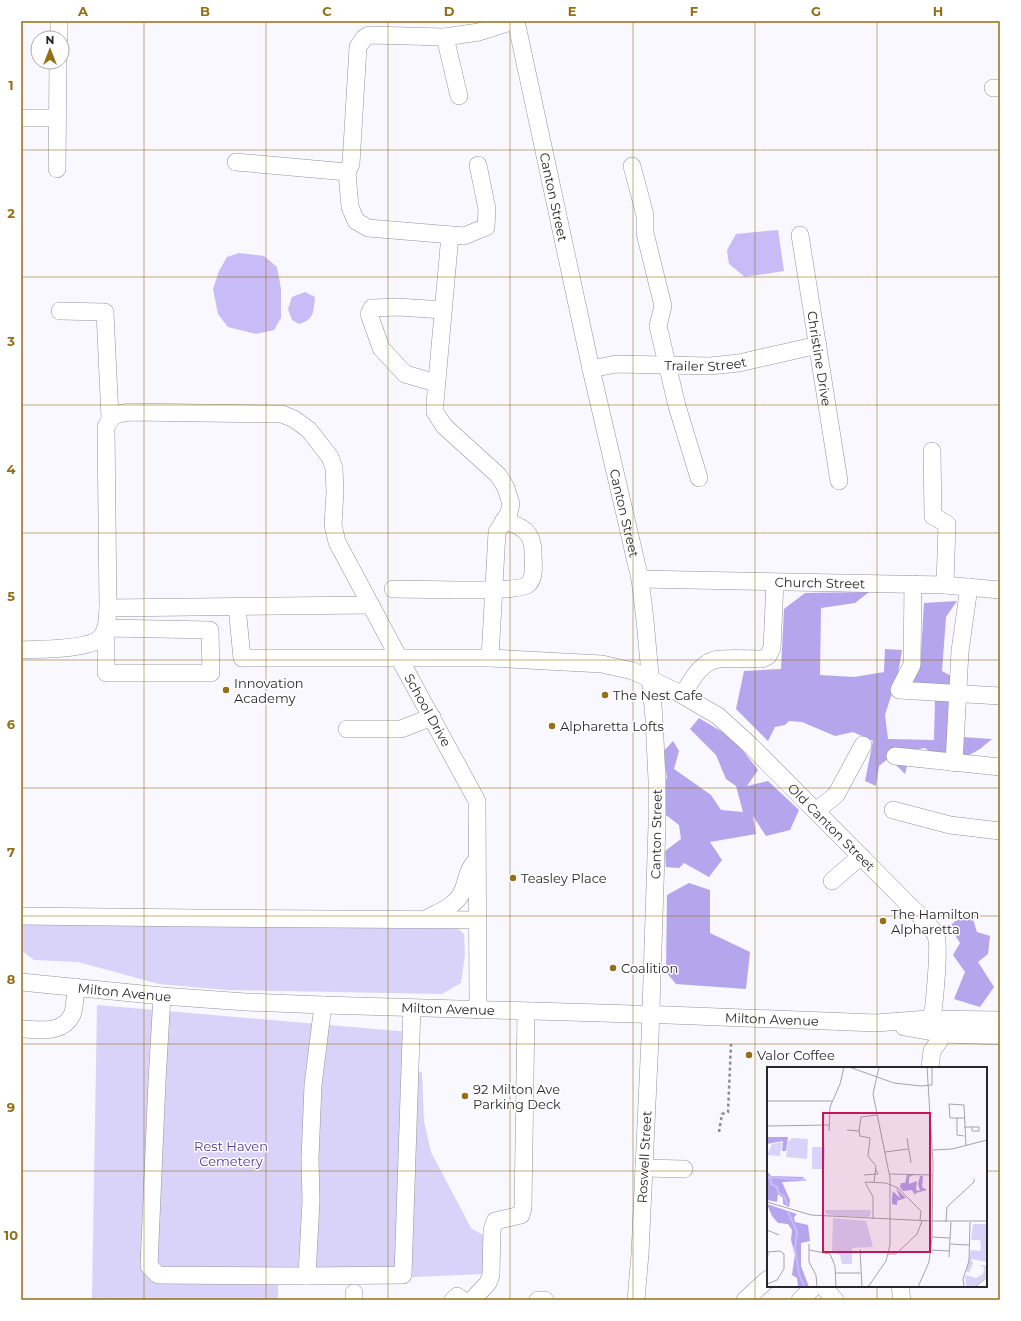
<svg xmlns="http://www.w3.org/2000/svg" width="1021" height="1321" font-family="Montserrat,sans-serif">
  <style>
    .green { fill: #dad3f9 }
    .forest { fill: #b4a5ec }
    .water { fill: #c7bcf6 }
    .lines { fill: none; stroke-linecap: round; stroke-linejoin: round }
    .minor-casing { stroke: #94939a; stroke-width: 18 }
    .path { stroke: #8c8b90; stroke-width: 2.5; stroke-dasharray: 3 3; stroke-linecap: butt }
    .minor { stroke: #fff; stroke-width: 17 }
    .grid { fill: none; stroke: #946f18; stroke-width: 1; stroke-opacity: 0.55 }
    .poi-dot { fill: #946f18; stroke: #fff; stroke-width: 1.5 }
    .labels { text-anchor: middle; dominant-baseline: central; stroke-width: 3; stroke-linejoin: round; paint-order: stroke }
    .street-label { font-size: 13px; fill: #28282a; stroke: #fff }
    .poi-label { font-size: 13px; fill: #28282a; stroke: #fff; text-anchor: start }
    .park-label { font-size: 13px; fill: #51398c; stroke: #fff }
    .inset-river { fill: none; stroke: #c7bcf6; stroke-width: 2 }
    .inset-road { fill: none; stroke: #a5a4aa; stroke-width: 1 }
    .view { fill: #c2185b; fill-opacity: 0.15; stroke: #c2185b; stroke-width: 2 }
    .inset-edge { fill: none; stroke: #28282a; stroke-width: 2 }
    .neatline { fill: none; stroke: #946f18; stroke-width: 1.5 }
    .grid-label { font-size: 13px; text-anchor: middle; font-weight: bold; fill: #946f18 }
  </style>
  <rect width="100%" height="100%" fill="#f9f7ff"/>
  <g class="green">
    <polygon points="24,924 454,925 464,934 465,955 461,983 442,994 226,990 159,984 78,962 34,960 21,950 21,926"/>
    <polygon points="97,1005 410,1032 409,1071 422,1072 424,1121 431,1152 471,1228 483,1235 483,1274 278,1283 278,1300 92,1300"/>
  </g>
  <g class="forest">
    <polygon points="869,592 855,603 821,608 820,675 854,677 884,672 885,649 902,650 898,674 885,715 888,739 934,740 935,699 908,681 921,653 924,603 957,601 946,617 942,671 953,677 962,737 992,739 980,749 966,757 939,758 925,748 911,750 905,774 889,758 879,766 876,786 865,781 873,741 853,732 835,736 802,722 789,721 785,725 775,727 768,741 736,709 744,671 781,669 784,609 805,593"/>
    <polygon points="699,718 734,739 758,770 747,786 768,781 799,810 790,830 766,836 753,816 756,834 710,842 722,860 709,877 684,863 679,868 666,867 665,851 681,839 679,825 662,812 662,784 667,778 663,752 673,741 679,751 674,769 711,795 721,810 743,812 736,786 726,779 716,755 690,729"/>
    <polygon points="689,883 710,890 710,933 750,952 746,989 676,984 666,972 667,895"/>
    <polygon points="963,916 973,919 977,932 990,936 988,954 978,962 994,987 980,1007 954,999 965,972 953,955 960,943 950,927 953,923"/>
  </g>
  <g class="water">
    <polygon points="778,230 784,271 745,277 729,264 727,250 736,234"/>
    <polygon points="239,253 264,256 277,267 281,289 281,318 274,330 256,334 228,327 218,314 213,289 219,271 227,257"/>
    <path d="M 305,292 L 315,297 C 313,312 315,319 299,324 L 292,320 L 288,309 L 292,297 Z"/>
  </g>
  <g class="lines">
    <defs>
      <g id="minor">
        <path id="s1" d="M 516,21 L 591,369 L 640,579 L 645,620 L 654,718 L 657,780 L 657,825 L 650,1038 L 640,1254 L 636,1300"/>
        <polyline points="445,37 459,96"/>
        <polyline points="59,38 59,21"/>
        <polyline points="993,88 1000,88"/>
        <polyline points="21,118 57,118"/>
        <polyline points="236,162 347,172 351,164 358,47 364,38 369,35 445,37 479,32 513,21"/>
        <polyline points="632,166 645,215 645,233 663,306 658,326 677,406 699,478"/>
        <polyline points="57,169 58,62"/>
        <polyline points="347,172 350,207 356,221 368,228 464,236 486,227 487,209 478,165"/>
        <polyline points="450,235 435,403 435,412 444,426 498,475 502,481 506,488 511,504 509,513 497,532 490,658"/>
        <path id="s2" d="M 800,235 L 839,481"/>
        <polyline points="60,311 105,312 110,418"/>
        <path id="s3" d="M 591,369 L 616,364 L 710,366 L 739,363 L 818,345"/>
        <polyline points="436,383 405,374 381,348 369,314 372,308 398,307 443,310"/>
        <polyline points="932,451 933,516 947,524 945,585"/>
        <path id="s4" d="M 640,579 L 945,585 L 1000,590"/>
        <polyline points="913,584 912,665 899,690 1000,696"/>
        <path d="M 393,589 C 413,589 517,593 527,585 C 536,579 533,563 533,553 C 533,531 522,527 504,520"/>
        <path d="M 108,608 L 106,427 C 113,413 117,414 131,412 L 282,414 L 294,419 L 309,430 L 330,457 L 334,468 L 335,492 L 333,525 L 337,542 L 399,658 L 242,658 L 237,607"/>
        <polygon points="106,628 210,630 211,673 106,673"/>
        <path d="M 21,650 C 39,649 88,650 100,638 C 108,630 107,618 108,608 L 371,605"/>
        <path d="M 683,695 C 690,682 699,665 714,660 C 724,657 750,659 762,659 L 768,656 L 772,648 L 775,582"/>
        <polyline points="347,729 401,729 432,717"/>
        <polyline points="895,756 1000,767"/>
        <polyline points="954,763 960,651 969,587"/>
        <polyline points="893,810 950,825 1000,831"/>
        <polyline points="816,811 836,795 863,745"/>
        <polyline points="832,881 861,856"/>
        <polyline points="21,916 196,918 477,920"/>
        <path d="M 426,919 C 440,911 457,906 463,890 C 467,880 467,871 474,863"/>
        <path id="s5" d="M 21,982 L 162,996 L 246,1002 L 323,1005 L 668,1015 L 876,1023 L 928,1019 L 1000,1020"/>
        <polyline points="162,996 157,1081 149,1266 158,1275 307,1276 403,1275 412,1008"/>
        <path id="s6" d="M 478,1010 L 477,801 L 399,658 L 490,658 L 602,664 L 633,671 L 677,692 L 718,716 L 751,746 L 908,904 C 915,911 933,927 936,936 C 940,946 935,992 934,1004 L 933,1012 L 928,1019"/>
        <polyline points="904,1027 944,1034 1000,1036"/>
        <path d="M 21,1029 C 38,1029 62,1035 72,1015 C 75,1009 75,995 76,987"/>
        <polyline points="930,1068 932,1051 944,1034"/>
        <polyline points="644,1168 684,1169"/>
        <polyline points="307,1276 311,1201 310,1159 313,1085 323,1005"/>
        <polyline points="823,1286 835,1300"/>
        <polyline points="900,1286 902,1300"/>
        <polyline points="354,1293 354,1300"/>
        <polyline points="453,1300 457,1296 462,1300"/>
        <polyline points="472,1300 488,1283 491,1275 492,1230 495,1221 521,1215 523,1208 526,1012"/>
        <polyline points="538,1300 545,1300"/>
        <polyline points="745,1300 768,1279"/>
        <polyline points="800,1300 815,1286"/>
      </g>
    </defs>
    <use href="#minor" class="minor-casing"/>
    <polyline class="path" points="719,1132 722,1114 728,1112 731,1044"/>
    <use href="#minor" class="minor"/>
  </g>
  <path class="grid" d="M 144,21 L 144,1300M 266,21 L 266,1300M 388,21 L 388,1300M 510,21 L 510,1300M 633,21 L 633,1300M 755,21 L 755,1300M 877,21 L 877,1068M 21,150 L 1000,150M 21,277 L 1000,277M 21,405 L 1000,405M 21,533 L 1000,533M 21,660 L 1000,660M 21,788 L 1000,788M 21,916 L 1000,916M 21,1044 L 1000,1044M 21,1171 L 768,1171M 986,1171 L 1000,1171M 877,1286 L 877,1300"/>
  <g class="poi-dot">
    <circle cx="226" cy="690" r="4"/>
    <circle cx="605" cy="695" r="4"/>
    <circle cx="552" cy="726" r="4"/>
    <circle cx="513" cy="878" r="4"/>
    <circle cx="883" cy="921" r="4"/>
    <circle cx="613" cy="968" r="4"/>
    <circle cx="749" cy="1055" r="4"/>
    <circle cx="465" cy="1096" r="4"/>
  </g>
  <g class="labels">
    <g class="street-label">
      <text stroke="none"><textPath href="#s1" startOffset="180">Canton Street</textPath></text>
      <text stroke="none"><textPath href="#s2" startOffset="125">Christine Drive</textPath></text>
      <text stroke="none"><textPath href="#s3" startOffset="115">Trailer Street</textPath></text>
      <text stroke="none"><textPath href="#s1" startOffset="504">Canton Street</textPath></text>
      <text stroke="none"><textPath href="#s4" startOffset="180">Church Street</textPath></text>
      <text transform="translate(428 710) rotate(61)">School Drive</text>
      <text stroke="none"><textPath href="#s6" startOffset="862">Old Canton Street</textPath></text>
      <text transform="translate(656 834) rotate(-89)">Canton Street</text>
      <text stroke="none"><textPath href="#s5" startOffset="104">Milton Avenue</textPath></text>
      <text stroke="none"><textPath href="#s5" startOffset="428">Milton Avenue</textPath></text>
      <text stroke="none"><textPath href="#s5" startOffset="752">Milton Avenue</textPath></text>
      <text transform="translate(644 1157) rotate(-87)">Roswell Street</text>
    </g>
    <g class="poi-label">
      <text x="234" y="683">Innovation<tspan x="234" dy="15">Academy</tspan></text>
      <text x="613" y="695">The Nest Cafe</text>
      <text x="560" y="726">Alpharetta Lofts</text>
      <text x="521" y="878">Teasley Place</text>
      <text x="891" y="914">The Hamilton<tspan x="891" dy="15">Alpharetta</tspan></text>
      <text x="621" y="968">Coalition</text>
      <text x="757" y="1055">Valor Coffee</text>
      <text x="473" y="1089">92 Milton Ave<tspan x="473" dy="15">Parking Deck</tspan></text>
    </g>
    <g class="park-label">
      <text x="231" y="1146">Rest Haven<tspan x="231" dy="15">Cemetery</tspan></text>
    </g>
  </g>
  <g transform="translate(767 1067)">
    <rect width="220" height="220" fill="#f9f7ff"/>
    <path d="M 25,71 L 41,72 L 40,92 L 19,90 L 21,75 ZM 15,75 L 13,89 L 0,88 L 5,77 ZM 45,80 L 58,80 L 57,102 L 45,102 ZM 58,143 L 103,143 L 104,146 L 102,150 L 72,149 L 59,147 ZM 66,151 L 99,154 L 106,180 L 85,181 L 85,197 L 75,197 L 73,188 L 65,185 ZM 206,157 L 220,157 L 220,195 L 204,192 L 206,196 L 202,206 L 199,204 L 204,183 L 213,184 L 214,181 L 213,173 L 204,173 ZM 212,198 L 220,198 L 220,209 L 207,220 L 199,220 L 198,208 L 209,211 L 216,207 L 217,200 Z" fill="#dad3f9"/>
    <path d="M 0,70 L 21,70 L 19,84 L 15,84 L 16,74 L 0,77 ZM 0,104 L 4,109 L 37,110 L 34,114 L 15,115 L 23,133 L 22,140 L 16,137 L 16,131 L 11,127 L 10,135 L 0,133 ZM 140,108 L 147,108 L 142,110 L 142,117 L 150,114 L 149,123 L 153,124 L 151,117 L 153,109 L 156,109 L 155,120 L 160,123 L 149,126 L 148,128 L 145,123 L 136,124 L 133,120 L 134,116 L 138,116 ZM 129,121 L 139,131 L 130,134 L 130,138 L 125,137 L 125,131 L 126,124 L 133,131 ZM 0,137 L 30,147 L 27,150 L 28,155 L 41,158 L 43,174 L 34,176 L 34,199 L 42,220 L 31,219 L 30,211 L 25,208 L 28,187 L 24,173 L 25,163 L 21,157 L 11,156 L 5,149 Z" fill="#b4a5ec"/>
    <path class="inset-river" d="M 0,110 L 4,112 L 4,117 L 10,120 L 11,125 L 18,130 L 20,138M 2,110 L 39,113M 21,145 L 30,165 L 28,181 L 32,207 L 37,219"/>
    <path class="inset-road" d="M 82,0 L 127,16 L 154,19 L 165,18 L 165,0M 0,34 L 65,34M 190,51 L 190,68 L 197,69M 197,51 L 183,51 L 182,37 L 197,38 L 199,79M 0,59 L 62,58M 197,60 L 212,60 L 212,64 L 205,64 L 205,60M 80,63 L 92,64 L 94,50 L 110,48M 62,64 L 63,40 L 73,17 L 77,0M 92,64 L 93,69 L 103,71 L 101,89 L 109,99 L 107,115M 140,71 L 144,96M 166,83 L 185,82 L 220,73M 118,85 L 141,82M 123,107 L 166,108M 97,108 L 111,107 L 108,101M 0,135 L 44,148 L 164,154M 106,152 L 106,130 L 98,115 L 119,116 L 131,121 L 154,144 L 153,153M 164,154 L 220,154M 179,155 L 180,140 L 207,115 L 207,112M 0,163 L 12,168M 165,170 L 183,171M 42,177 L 42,195 L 49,208 L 50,220M 183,177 L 202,178M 93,182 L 95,220M 42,183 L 63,187 L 68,199 L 69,220M 163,183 L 182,184M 121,187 L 129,187 L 150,167 L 155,154M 182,190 L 184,155M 0,196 L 1,185 L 13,184 L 17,187 L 17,202 L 10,213 L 0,217M 68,206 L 94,206M 101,220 L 119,194 L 123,178 L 123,111 L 106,27 L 112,0M 151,220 L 162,195 L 165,170 L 166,95 L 160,0M 197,220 L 196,212 L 202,194 L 203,155M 208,220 L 220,210"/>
    <path class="view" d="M 56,46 L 163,46 L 163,185 L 56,185 Z"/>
    <rect width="220" height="220" class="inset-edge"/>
  </g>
  <rect width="1021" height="1321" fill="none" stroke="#ffffff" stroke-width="44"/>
  <g transform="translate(50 50)"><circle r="19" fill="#ffffff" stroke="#a9a9aa"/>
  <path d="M0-3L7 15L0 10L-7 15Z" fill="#946f18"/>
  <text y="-6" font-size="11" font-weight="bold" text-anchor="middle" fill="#28282a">N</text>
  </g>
  <rect x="22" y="22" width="977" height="1277" class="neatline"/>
  <g class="grid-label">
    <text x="83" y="16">A</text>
    <text x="205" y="16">B</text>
    <text x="327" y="16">C</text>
    <text x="449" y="16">D</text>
    <text x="572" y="16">E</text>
    <text x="694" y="16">F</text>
    <text x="816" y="16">G</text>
    <text x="938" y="16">H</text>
    <text x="11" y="90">1</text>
    <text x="11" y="218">2</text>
    <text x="11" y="346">3</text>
    <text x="11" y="474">4</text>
    <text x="11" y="601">5</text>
    <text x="11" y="729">6</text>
    <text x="11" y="857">7</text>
    <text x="11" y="984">8</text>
    <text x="11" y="1112">9</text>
    <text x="11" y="1240">10</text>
  </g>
</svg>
